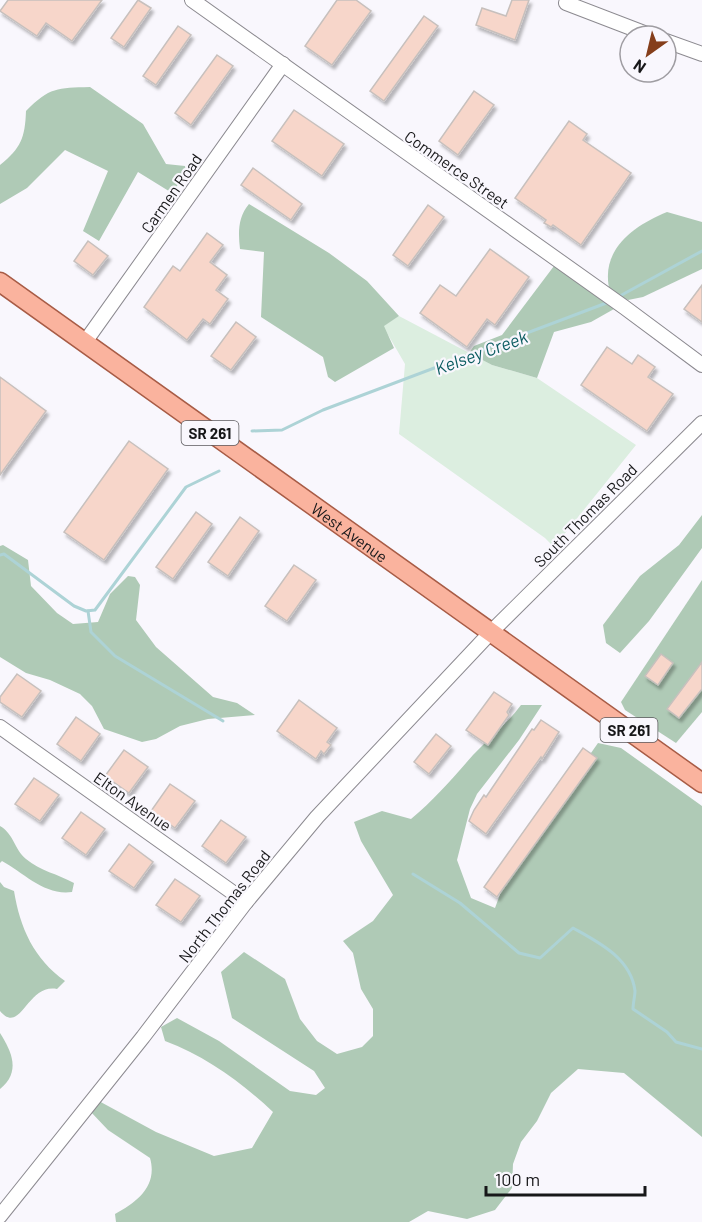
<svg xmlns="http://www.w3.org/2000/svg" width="702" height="1222" font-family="Barlow,sans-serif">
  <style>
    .green { fill: #dceee0 }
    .forest { fill: #afcab6 }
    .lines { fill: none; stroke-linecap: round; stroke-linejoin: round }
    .stream { stroke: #add3d6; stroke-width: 3 }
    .building { fill: #f7d6ca; stroke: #c7c0bd; stroke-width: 1.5; filter: url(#shadow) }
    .minor-casing { stroke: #8c8a90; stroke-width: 16 }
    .major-casing { stroke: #a85c46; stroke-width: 21 }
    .minor { stroke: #fff; stroke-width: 14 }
    .major { stroke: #fab39e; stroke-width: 18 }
    .labels { text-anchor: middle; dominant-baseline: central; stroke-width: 4.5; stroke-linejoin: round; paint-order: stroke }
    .shield { fill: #f9f7fd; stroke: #5b5a5d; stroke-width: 1.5 }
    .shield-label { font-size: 15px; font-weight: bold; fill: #171719 }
    .street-label { font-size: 16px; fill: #171719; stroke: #f9f7fd }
    .water-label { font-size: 18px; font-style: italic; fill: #0d5d62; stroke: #f9f7fd }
  </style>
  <defs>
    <filter id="shadow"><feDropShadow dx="2.5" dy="4" stdDeviation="1.5" flood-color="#0004"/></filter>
  </defs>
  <rect width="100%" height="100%" fill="#f9f7fd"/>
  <polygon class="green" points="399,316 492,365 537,378 636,445 554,547 545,538 399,434 405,364 383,326"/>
  <g class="forest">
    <path d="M 90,87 L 143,124 L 166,164 L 185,166 L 186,173 L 172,193 L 138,172 L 99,241 L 83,231 L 108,171 L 65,150 L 27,188 L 0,204 L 0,165 C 21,148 25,138 26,111 C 50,87 57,88 90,87 Z"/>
    <path d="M 249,204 L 329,253 L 367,281 L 399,316 L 384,326 L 394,348 L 335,382 L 328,377 L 323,357 L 261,317 L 264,252 L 240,249 C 238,232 238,217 249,204 Z"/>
    <path d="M 667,212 L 702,222 L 702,269 L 643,297 L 628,300 L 610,292 C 599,250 633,226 667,212 Z"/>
    <polygon points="554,266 614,309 591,322 554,332 537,378 492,365 469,353 474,346 502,335"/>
    <polygon points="702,515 702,548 649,621 620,653 606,643 603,625 640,576 679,545"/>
    <polygon points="3,545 28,560 31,586 57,613 73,624 98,622 110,594 128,576 135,577 140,585 136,620 156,647 213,697 237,703 255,715 208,719 180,726 156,739 142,742 104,729 92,706 80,694 50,680 26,673 0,657 0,546"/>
    <polygon points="702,580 702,712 676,743 625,710 621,702"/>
    <path d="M 521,705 L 542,705 L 519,740 L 477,794 L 470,809 L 457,860 L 471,898 L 495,908 L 509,870 L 598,743 L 621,748 L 702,806 L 702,1137 L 624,1073 L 578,1069 L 551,1093 L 537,1121 L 521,1142 L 513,1164 L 512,1188 L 495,1210 L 467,1219 L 428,1211 L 409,1222 L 116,1222 L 115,1214 C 137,1202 158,1186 150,1158 L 108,1130 L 90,1111 L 97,1100 L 156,1132 L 214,1156 L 252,1148 L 273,1112 C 242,1083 206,1056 165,1041 L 161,1027 L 177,1018 L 219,1041 L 290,1091 L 316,1095 L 325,1088 L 314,1071 L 232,1018 L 221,972 L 244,952 L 285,979 L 300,1019 L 317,1041 L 337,1054 L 362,1047 L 373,1036 L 373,1009 L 361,989 L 353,953 L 343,941 L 373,921 L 393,895 L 361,841 L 354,822 L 382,811 L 411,819 C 435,799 452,779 473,755 C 489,738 507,724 521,705 Z"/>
    <path d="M 0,826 C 14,834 14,849 26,859 C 40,871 58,874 74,883 L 72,892 C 45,896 24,873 2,861 L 0,863 Z"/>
    <path d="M 0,882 L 4,887 L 14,891 C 20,928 34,959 65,981 L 57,989 C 27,983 21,1036 0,1011 Z"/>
    <path d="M 0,1033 C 12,1052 21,1072 0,1089 Z"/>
  </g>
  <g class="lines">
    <g class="stream">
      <polyline points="618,297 702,251"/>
      <polyline points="252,431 282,430 323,410 609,302"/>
      <polyline points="0,555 4,554 74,606 86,611 95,610 186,487 219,471"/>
      <polyline points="88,611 91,632 115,656 223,721"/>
      <path d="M 413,874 L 460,903 L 519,953 L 540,958 L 573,928 C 598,942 631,958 635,991 C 635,996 633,1003 633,1009 L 667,1032 L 676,1042 L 702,1049"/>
    </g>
  </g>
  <g class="building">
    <polygon points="8,0 102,0 72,41 46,23 37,36 0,11"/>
    <polygon points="138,0 151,8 124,47 111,38"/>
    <polygon points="337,0 356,0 371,11 332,65 305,46"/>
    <polygon points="512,0 529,0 515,40 476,25 482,8 506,16"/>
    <polygon points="424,16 438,26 384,101 370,91"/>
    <polygon points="178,26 191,35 156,85 143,76"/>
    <polygon points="217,55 233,66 191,125 175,113"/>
    <polygon points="474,91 494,105 458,155 439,141"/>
    <polygon points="294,110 344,144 322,176 272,141"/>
    <polygon points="569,121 587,134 583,140 631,173 581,245 553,225 551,227 544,223 546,220 515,198"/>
    <polygon points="253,168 302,204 291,220 241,185"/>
    <polygon points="428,205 444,217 408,266 393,255"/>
    <polygon points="207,233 223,245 210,262 227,275 216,290 228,299 210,324 203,319 187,340 144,307 173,266 180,271"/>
    <polygon points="88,241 108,256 93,275 74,261"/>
    <polygon points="490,249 529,277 495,325 487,319 467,347 420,313 440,285 456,296"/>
    <polygon points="702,285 702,322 684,309"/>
    <polygon points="236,322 256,337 231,370 211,356"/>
    <polygon points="607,347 632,364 638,355 655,367 648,377 673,394 647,431 581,385"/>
    <polygon points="0,377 46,411 0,475"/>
    <polygon points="129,441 168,469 104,560 64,532"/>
    <polygon points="196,512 212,524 173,579 156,567"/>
    <polygon points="240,517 259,531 228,576 208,562"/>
    <polygon points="294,565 316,580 287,621 265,606"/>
    <polygon points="661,654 673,663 658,685 645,676"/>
    <polygon points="702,662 702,689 679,718 667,709"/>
    <polygon points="17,674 41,691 22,717 0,702 0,697"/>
    <polygon points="494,692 512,704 507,712 509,715 488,745 466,730"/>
    <polygon points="299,700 337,728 327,742 331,745 324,754 321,751 316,759 277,731"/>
    <polygon points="76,717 100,734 81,761 57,744"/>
    <polygon points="541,720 559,732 542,759 541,757 486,834 469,821 474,810 484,795 486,797 532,729 534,730"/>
    <polygon points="436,734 451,746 429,774 414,762"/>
    <polygon points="583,748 597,758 497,897 484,887"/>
    <polygon points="124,750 148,767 129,793 105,776"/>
    <polygon points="34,778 59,795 40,821 15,804"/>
    <polygon points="170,784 195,801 175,828 151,811"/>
    <polygon points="81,812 105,829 86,855 62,838"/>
    <polygon points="221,820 246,837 226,863 202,846"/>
    <polygon points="129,844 153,862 134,888 109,871"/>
    <polygon points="175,879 200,896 181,922 156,905"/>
  </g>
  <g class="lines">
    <defs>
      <g id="minor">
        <polyline points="192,0 624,307 702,365"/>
        <polyline points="566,3 652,36"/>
        <polyline points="666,41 702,54"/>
        <polyline points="85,342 283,64"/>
        <polyline points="0,727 246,902"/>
        <polyline points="0,1216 143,1037 246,902 317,817 492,631 702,423"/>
      </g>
      <g id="major">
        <path id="s1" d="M 0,282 L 702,783"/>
      </g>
    </defs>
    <use href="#minor" class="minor-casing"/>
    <use href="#major" class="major-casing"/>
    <use href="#minor" class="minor"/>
    <use href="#major" class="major"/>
  </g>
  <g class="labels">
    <g class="shield">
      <rect x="181.5" y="421" width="57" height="24" rx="4.5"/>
      <rect x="600.5" y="718" width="57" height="24" rx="4.5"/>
    </g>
    <g class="shield-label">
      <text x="210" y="433">SR 261</text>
      <text x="629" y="730">SR 261</text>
    </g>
    <g class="street-label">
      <text transform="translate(457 169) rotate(35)">Commerce Street</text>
      <text transform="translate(171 193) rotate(-55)">Carmen Road</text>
      <text transform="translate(585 515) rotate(-45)">South Thomas Road</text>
      <text stroke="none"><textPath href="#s1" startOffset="430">West Avenue</textPath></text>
      <text transform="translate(133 801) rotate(35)">Elton Avenue</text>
      <text transform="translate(224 906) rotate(-52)">North Thomas Road</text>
    </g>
    <g class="water-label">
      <text transform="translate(481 352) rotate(-20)">Kelsey Creek</text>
    </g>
  </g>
  <g transform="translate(648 54) rotate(214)"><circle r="28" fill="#f9f7fd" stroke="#9f9da2" stroke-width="1.5"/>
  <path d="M0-4.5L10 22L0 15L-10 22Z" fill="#853e1b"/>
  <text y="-9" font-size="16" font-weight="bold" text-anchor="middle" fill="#171719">N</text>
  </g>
  <path d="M486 1186v9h159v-9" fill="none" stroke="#171719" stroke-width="3"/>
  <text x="495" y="1186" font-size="18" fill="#171719" stroke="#f9f7fd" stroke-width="4.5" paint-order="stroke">100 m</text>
</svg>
